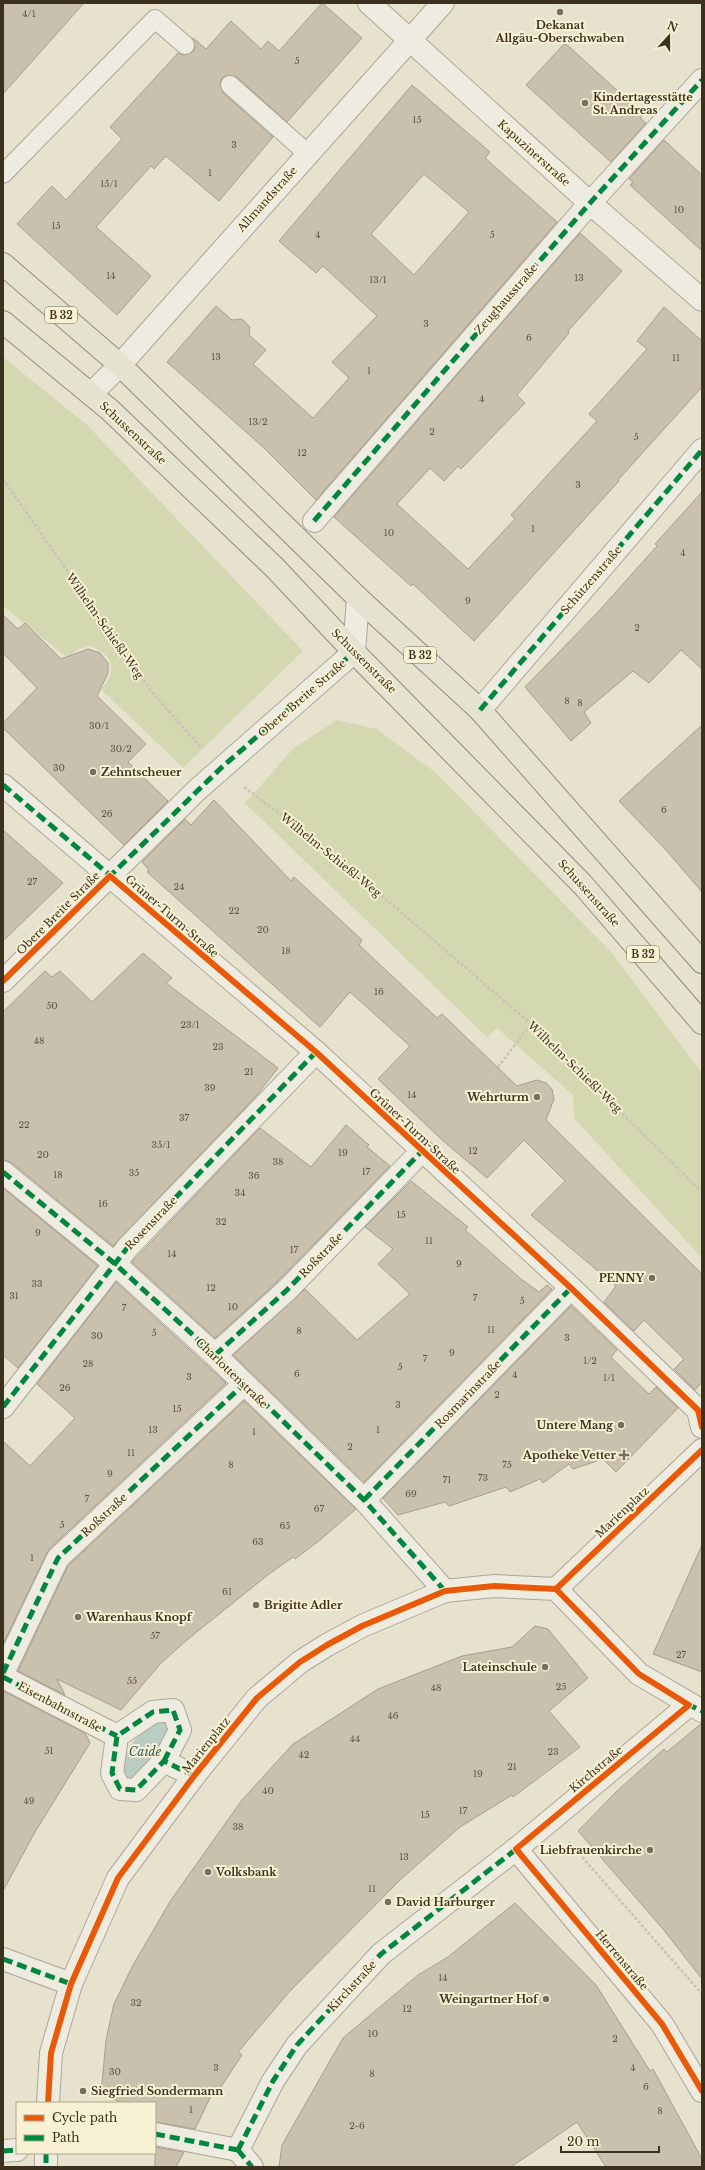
<svg xmlns="http://www.w3.org/2000/svg" width="705" height="2170" font-family="'Libre Baskerville',serif">
  <style>
    .green { fill: #d3d8b0 }
    .water { fill: #b9cdc3 }
    .building { fill: #cac0ae; stroke: #a79e8d; fill-rule: evenodd }
    .lines { fill: none; stroke-linecap: round; stroke-linejoin: round }
    .lane-casing { stroke: #aca697; stroke-width: 20 }
    .street-casing { stroke: #aca697; stroke-width: 24 }
    .primary-casing { stroke: #918c7e; stroke-width: 24 }
    .path { stroke: #c7c3b7; stroke-width: 2.5; stroke-dasharray: 3 2; stroke-linecap: butt }
    .lane { stroke: #eeebe0; stroke-width: 18 }
    .street { stroke: #eeebe0; stroke-width: 22 }
    .primary { stroke: #e6e2d1; stroke-width: 22 }
    .quiet { stroke: #00873e; stroke-width: 5; stroke-dasharray: 10 5; stroke-linecap: butt }
    .cycleway-casing { stroke: #f8f1d4; stroke-width: 8 }
    .cycleway { stroke: #e8590c; stroke-width: 6 }
    .poi-dot { fill: #786e5c; stroke: #f8f1d4; stroke-width: 1.5 }
    .labels { text-anchor: middle; dominant-baseline: central; stroke-width: 4; stroke-linejoin: round; paint-order: stroke }
    .number-label { font-size: 9px; fill: #605442 }
    .shield { fill: #f8f1d4; stroke: #746a55; stroke-width: 1 }
    .shield-label { font-size: 10px; font-weight: bold; fill: #3c301e }
    .poi-label { font-size: 11px; font-weight: bold; fill: #3c301e; stroke: #f8f1d4; text-anchor: start }
    .street-label { font-size: 11px; fill: #3c301e; stroke: #f8f1d4 }
    .water-label { font-size: 12px; font-style: italic; fill: #2c5a5c; stroke: #f8f1d4 }
  </style>
  <rect width="100%" height="100%" fill="#e6e2ce"/>
  <g class="green">
    <path d="M 3,357 L 87,425 L 303,651 L 183,768 L 101,689 C 120,668 112,654 88,645 L 75,651 L 69,659 L 3,606 Z"/>
    <polygon points="337,720 377,729 436,773 612,953 702,1073 702,1258 574,1118 573,1095 497,1028 487,1037 245,803 293,749"/>
  </g>
  <path class="water" d="M 158,1721 L 164,1721 L 170,1724 L 164,1749 L 133,1778 L 128,1779 L 124,1777 C 119,1753 139,1731 158,1721 Z"/>
  <g class="building">
    <polygon points="3,3 84,3 3,94"/>
    <polygon points="322,3 362,38 287,122 237,77 227,75 222,78 220,83 223,93 273,137 219,201 166,156 154,169 151,166 96,227 151,276 117,315 17,224 52,186 66,200 122,139 110,127 178,53 183,55 193,52 195,47 193,38 206,49 231,21 261,49 268,41 279,51"/>
    <polygon points="565,43 643,114 640,118 646,123 611,162 526,85"/>
    <path d="M 412,85 L 490,152 L 485,158 L 557,222 L 316,500 L 262,446 L 167,362 L 216,306 L 232,320 L 242,319 L 250,327 L 249,335 L 266,350 L 253,364 L 313,418 L 349,378 L 332,362 L 377,316 L 323,266 L 316,273 L 279,241 ZM 424,174 L 469,212 L 414,275 L 371,234 Z"/>
    <polygon points="664,140 702,175 702,251 630,185 633,182 629,179"/>
    <polygon points="580,233 622,271 568,331 569,333 517,395 525,403 461,469 458,466 444,481 430,468 397,504 468,569 515,519 511,515 597,421 589,414 647,349 637,341 664,307 702,341 702,387 618,480 619,481 474,641 413,584 411,586 334,517"/>
    <polygon points="702,492 702,669 681,650 649,683 633,671 584,712 591,723 571,741 525,687 598,612 657,546 655,544"/>
    <polygon points="3,615 18,629 25,623 61,659 88,649 100,653 108,663 108,673 97,696 146,744 128,762 168,801 124,845 3,728 3,723 37,688 3,653"/>
    <polygon points="702,725 702,892 666,850 619,801"/>
    <polygon points="214,800 291,881 294,877 362,940 359,945 437,1018 442,1014 517,1086 537,1080 546,1083 552,1089 554,1099 546,1120 702,1274 702,1382 695,1390 674,1369 684,1359 644,1320 634,1331 604,1302 616,1286 531,1215 565,1181 524,1140 487,1178 441,1139 378,1079 410,1046 350,992 320,1027 147,872 149,870 142,862 185,819 191,825"/>
    <polygon points="3,830 63,883 3,941"/>
    <polygon points="143,953 172,978 166,983 278,1068 256,1096 113,1246 11,1162 3,1160 3,1012 45,971 52,977 60,971 92,1002"/>
    <polygon points="346,1125 369,1145 367,1147 390,1166 278,1281 215,1338 132,1262 260,1128 311,1167"/>
    <polygon points="411,1181 468,1227 465,1230 521,1279 539,1292 547,1285 552,1289 364,1482 233,1355 305,1289 357,1340 410,1294 378,1264 393,1249 365,1227"/>
    <polygon points="3,1188 98,1266 18,1368 3,1355"/>
    <polygon points="116,1282 226,1383 49,1549 3,1644 3,1441 30,1466 75,1418 37,1384"/>
    <polygon points="571,1306 617,1350 611,1357 628,1374 649,1394 656,1387 678,1408 616,1472 603,1459 573,1469 569,1464 543,1483 540,1479 510,1492 506,1487 449,1506 445,1502 398,1515 383,1498"/>
    <polygon points="244,1401 356,1509 320,1540 295,1559 293,1557 269,1574 188,1639 161,1663 121,1710 57,1679 65,1695 18,1671 68,1566"/>
    <polygon points="702,1545 702,1672 653,1654"/>
    <polygon points="535,1626 548,1629 588,1678 549,1711 580,1747 513,1797 512,1795 460,1827 400,1880 290,1991 238,2052 242,2055 215,2096 212,2094 195,2129 155,2122 155,2103 123,2103 101,2094 106,2040 114,2004 132,1967 171,1900 242,1800 293,1744 378,1689 462,1656 512,1647"/>
    <polygon points="3,1691 85,1733 90,1743 35,1832 3,1891"/>
    <polygon points="702,1723 702,1979 663,1929 578,1831 617,1791 664,1749 667,1752"/>
    <polygon points="515,1903 596,1985 650,2071 653,2069 702,2159 702,2167 606,2167 577,2122 511,2167 279,2167 282,2145 343,2038 418,1975 448,1957"/>
    <polygon points="155,2147 184,2152 176,2167 155,2167"/>
  </g>
  <g class="lines">
    <defs>
      <g id="lane">
        <polyline points="230,85 307,153"/>
        <polyline points="3,174 155,19 185,45"/>
      </g>
      <g id="street">
        <polyline points="369,3 590,203 702,300"/>
        <polyline points="91,394 120,365 443,3"/>
        <polyline points="314,521 590,203 702,80"/>
        <polyline points="480,710 702,450"/>
        <polyline points="3,785 316,1052 571,1288 698,1410 702,1427"/>
        <polyline points="3,981 197,790 354,652 358,598"/>
        <polyline points="3,1172 114,1263 215,1355 364,1500 445,1591"/>
        <polyline points="215,1355 287,1290 422,1151"/>
        <polyline points="3,1407 128,1247 316,1052"/>
        <polyline points="364,1500 571,1288"/>
        <polyline points="556,1589 702,1450"/>
        <polyline points="3,1673 58,1558 244,1384"/>
        <polyline points="3,1677 117,1736"/>
        <polyline points="164,1761 180,1730 173,1710 153,1712 117,1736 112,1773 120,1789 136,1790 164,1761 194,1776"/>
        <polyline points="516,1849 662,2024 702,2091"/>
        <polyline points="3,1959 71,1984"/>
        <polyline points="48,2103 51,2053 71,1984 118,1878 194,1776 257,1698 300,1662 327,1645 362,1626 445,1591 494,1586 556,1589 639,1674 702,1711"/>
        <polyline points="155,2134 238,2150"/>
        <polyline points="238,2150 273,2081 297,2045 381,1954 516,1849 689,1705"/>
        <polyline points="238,2150 252,2167"/>
        <polyline points="3,2151 17,2150"/>
        <polyline points="46,2153 46,2167"/>
      </g>
      <g id="primary">
        <polyline points="3,264 120,365 358,598 480,710 702,962"/>
        <polyline points="3,322 110,410 275,568 354,652 583,885 702,1023"/>
      </g>
    </defs>
    <use href="#lane" class="lane-casing"/>
    <use href="#street" class="street-casing"/>
    <use href="#primary" class="primary-casing"/>
    <g class="path">
      <polyline points="3,479 151,691 202,749"/>
      <polyline points="244,787 344,863 531,1024 702,1192"/>
      <polyline points="441,1130 498,1067 531,1024"/>
      <polyline points="569,1842 702,1994"/>
    </g>
    <use href="#lane" class="lane"/>
    <use href="#street" class="street"/>
    <use href="#primary" class="primary"/>
    <g class="quiet">
      <polyline points="314,521 590,203 702,80"/>
      <polyline points="480,710 702,450"/>
      <polyline points="3,785 112,877"/>
      <polyline points="108,878 221,768 354,652"/>
      <polyline points="3,1172 114,1263 215,1355 364,1500 445,1591"/>
      <polyline points="215,1355 287,1290 422,1151"/>
      <polyline points="3,1407 128,1247 316,1052"/>
      <polyline points="364,1500 571,1288"/>
      <polyline points="3,1673 58,1558 244,1384"/>
      <polyline points="3,1677 117,1736"/>
      <polyline points="687,1704 702,1711"/>
      <polyline points="164,1761 180,1730 173,1710 153,1712 117,1736 112,1773 120,1789 136,1790 164,1761 194,1776"/>
      <polyline points="3,1959 71,1984"/>
      <polyline points="155,2134 238,2150"/>
      <polyline points="238,2150 273,2081 297,2045 381,1954 519,1847"/>
      <polyline points="238,2150 252,2167"/>
      <polyline points="3,2151 17,2150"/>
      <polyline points="46,2153 46,2167"/>
    </g>
    <defs>
      <g id="cycleway">
        <polyline points="3,981 110,876 316,1052 571,1288 698,1410 702,1427"/>
        <polyline points="556,1589 702,1450"/>
        <polyline points="48,2103 51,2053 71,1984 118,1878 194,1776 257,1698 300,1662 327,1645 362,1626 445,1591 494,1586 556,1589 639,1674 689,1705 516,1849 662,2024 702,2091"/>
      </g>
    </defs>
    <use href="#cycleway" class="cycleway-casing"/>
    <use href="#cycleway" class="cycleway"/>
  </g>
  <g class="poi-dot">
    <circle cx="560" cy="12" r="4"/>
    <circle cx="585" cy="103" r="4"/>
    <circle cx="93" cy="772" r="4"/>
    <circle cx="537" cy="1097" r="4"/>
    <circle cx="652" cy="1278" r="4"/>
    <circle cx="621" cy="1425" r="4"/>
    <path d="M622 1449h4v4h4v4h-4v4h-4v-4h-4v-4h4z"/>
    <circle cx="256" cy="1605" r="4"/>
    <circle cx="78" cy="1617" r="4"/>
    <circle cx="545" cy="1667" r="4"/>
    <circle cx="650" cy="1850" r="4"/>
    <circle cx="208" cy="1872" r="4"/>
    <circle cx="388" cy="1902" r="4"/>
    <circle cx="546" cy="1999" r="4"/>
    <circle cx="83" cy="2091" r="4"/>
  </g>
  <g class="labels">
    <g class="number-label">
      <text x="29" y="13">4/1</text>
      <text x="297" y="60">5</text>
      <text x="417" y="119">15</text>
      <text x="234" y="144">3</text>
      <text x="210" y="172">1</text>
      <text x="109" y="183">15/1</text>
      <text x="679" y="209">10</text>
      <text x="56" y="225">15</text>
      <text x="318" y="234">4</text>
      <text x="492" y="234">5</text>
      <text x="111" y="275">14</text>
      <text x="579" y="277">13</text>
      <text x="378" y="279">13/1</text>
      <text x="426" y="323">3</text>
      <text x="529" y="337">6</text>
      <text x="216" y="356">13</text>
      <text x="676" y="357">11</text>
      <text x="369" y="370">1</text>
      <text x="482" y="398">4</text>
      <text x="258" y="421">13/2</text>
      <text x="432" y="431">2</text>
      <text x="636" y="436">5</text>
      <text x="302" y="452">12</text>
      <text x="578" y="484">3</text>
      <text x="533" y="528">1</text>
      <text x="389" y="532">10</text>
      <text x="683" y="552">4</text>
      <text x="468" y="600">9</text>
      <text x="637" y="627">2</text>
      <text x="567" y="700">8</text>
      <text x="580" y="702">8</text>
      <text x="99" y="725">30/1</text>
      <text x="121" y="748">30/2</text>
      <text x="59" y="767">30</text>
      <text x="664" y="809">6</text>
      <text x="107" y="813">26</text>
      <text x="32" y="881">27</text>
      <text x="179" y="886">24</text>
      <text x="234" y="910">22</text>
      <text x="263" y="929">20</text>
      <text x="286" y="950">18</text>
      <text x="379" y="991">16</text>
      <text x="52" y="1005">50</text>
      <text x="190" y="1024">23/1</text>
      <text x="39" y="1040">48</text>
      <text x="218" y="1046">23</text>
      <text x="249" y="1071">21</text>
      <text x="210" y="1087">39</text>
      <text x="412" y="1094">14</text>
      <text x="184" y="1117">37</text>
      <text x="24" y="1124">22</text>
      <text x="161" y="1144">35/1</text>
      <text x="473" y="1150">12</text>
      <text x="343" y="1152">19</text>
      <text x="43" y="1154">20</text>
      <text x="278" y="1161">38</text>
      <text x="366" y="1171">17</text>
      <text x="134" y="1172">35</text>
      <text x="58" y="1174">18</text>
      <text x="254" y="1175">36</text>
      <text x="240" y="1192">34</text>
      <text x="103" y="1203">16</text>
      <text x="401" y="1214">15</text>
      <text x="221" y="1221">32</text>
      <text x="38" y="1232">9</text>
      <text x="429" y="1240">11</text>
      <text x="294" y="1249">17</text>
      <text x="172" y="1253">14</text>
      <text x="459" y="1263">9</text>
      <text x="37" y="1283">33</text>
      <text x="211" y="1287">12</text>
      <text x="14" y="1295">31</text>
      <text x="475" y="1297">7</text>
      <text x="522" y="1300">5</text>
      <text x="233" y="1306">10</text>
      <text x="124" y="1307">7</text>
      <text x="491" y="1329">11</text>
      <text x="299" y="1330">8</text>
      <text x="154" y="1332">5</text>
      <text x="97" y="1335">30</text>
      <text x="567" y="1337">3</text>
      <text x="452" y="1352">9</text>
      <text x="425" y="1358">7</text>
      <text x="590" y="1360">1/2</text>
      <text x="88" y="1363">28</text>
      <text x="400" y="1366">5</text>
      <text x="297" y="1373">6</text>
      <text x="515" y="1374">4</text>
      <text x="189" y="1376">3</text>
      <text x="609" y="1377">1/1</text>
      <text x="65" y="1387">26</text>
      <text x="497" y="1394">2</text>
      <text x="398" y="1404">3</text>
      <text x="177" y="1408">15</text>
      <text x="153" y="1429">13</text>
      <text x="378" y="1429">1</text>
      <text x="254" y="1431">1</text>
      <text x="350" y="1446">2</text>
      <text x="131" y="1452">11</text>
      <text x="231" y="1464">8</text>
      <text x="507" y="1464">75</text>
      <text x="110" y="1473">9</text>
      <text x="483" y="1477">73</text>
      <text x="447" y="1479">71</text>
      <text x="411" y="1493">69</text>
      <text x="87" y="1498">7</text>
      <text x="319" y="1508">67</text>
      <text x="62" y="1524">5</text>
      <text x="285" y="1525">65</text>
      <text x="258" y="1541">63</text>
      <text x="32" y="1557">1</text>
      <text x="227" y="1591">61</text>
      <text x="155" y="1635">57</text>
      <text x="681" y="1654">27</text>
      <text x="132" y="1680">55</text>
      <text x="561" y="1686">25</text>
      <text x="436" y="1687">48</text>
      <text x="393" y="1715">46</text>
      <text x="355" y="1738">44</text>
      <text x="49" y="1750">51</text>
      <text x="553" y="1751">23</text>
      <text x="304" y="1754">42</text>
      <text x="512" y="1766">21</text>
      <text x="478" y="1773">19</text>
      <text x="268" y="1790">40</text>
      <text x="29" y="1800">49</text>
      <text x="463" y="1810">17</text>
      <text x="425" y="1814">15</text>
      <text x="238" y="1826">38</text>
      <text x="404" y="1856">13</text>
      <text x="372" y="1888">11</text>
      <text x="443" y="1977">14</text>
      <text x="136" y="2002">32</text>
      <text x="407" y="2008">12</text>
      <text x="373" y="2033">10</text>
      <text x="615" y="2038">2</text>
      <text x="216" y="2067">3</text>
      <text x="633" y="2067">4</text>
      <text x="115" y="2071">30</text>
      <text x="372" y="2073">8</text>
      <text x="646" y="2086">6</text>
      <text x="191" y="2109">1</text>
      <text x="660" y="2110">8</text>
      <text x="357" y="2125">2-6</text>
    </g>
    <g class="shield">
      <rect x="45" y="307" width="32" height="16" rx="3"/>
      <rect x="404" y="647" width="32" height="16" rx="3"/>
      <rect x="627" y="946" width="32" height="16" rx="3"/>
    </g>
    <g class="shield-label">
      <text x="61" y="315">B 32</text>
      <text x="420" y="655">B 32</text>
      <text x="643" y="954">B 32</text>
    </g>
    <g class="poi-label">
      <text x="560" y="25" text-anchor="middle">Dekanat<tspan x="560" dy="13">Allgäu-Oberschwaben</tspan></text>
      <text x="593" y="97">Kindertagesstätte<tspan x="593" dy="13">St. Andreas</tspan></text>
      <text x="101" y="772">Zehntscheuer</text>
      <text x="529" y="1097" text-anchor="end">Wehrturm</text>
      <text x="644" y="1278" text-anchor="end">PENNY</text>
      <text x="613" y="1425" text-anchor="end">Untere Mang</text>
      <text x="616" y="1455" text-anchor="end">Apotheke Vetter</text>
      <text x="264" y="1605">Brigitte Adler</text>
      <text x="86" y="1617">Warenhaus Knopf</text>
      <text x="537" y="1667" text-anchor="end">Lateinschule</text>
      <text x="642" y="1850" text-anchor="end">Liebfrauenkirche</text>
      <text x="216" y="1872">Volksbank</text>
      <text x="396" y="1902">David Harburger</text>
      <text x="538" y="1999" text-anchor="end">Weingartner Hof</text>
      <text x="91" y="2091">Siegfried Sondermann</text>
    </g>
    <g class="street-label">
      <text transform="translate(534 153) rotate(42)">Kapuzinerstraße</text>
      <text transform="translate(267 199) rotate(-48)">Allmandstraße</text>
      <text transform="translate(506 299) rotate(-49)">Zeughausstraße</text>
      <text transform="translate(133 433) rotate(43)">Schussenstraße</text>
      <text transform="translate(591 580) rotate(-49)">Schützenstraße</text>
      <text transform="translate(105 626) rotate(55)">Wilhelm-Schießl-Weg</text>
      <text transform="translate(364 661) rotate(45)">Schussenstraße</text>
      <text transform="translate(302 698) rotate(-41)">Obere Breite Straße</text>
      <text transform="translate(331 855) rotate(39)">Wilhelm-Schießl-Weg</text>
      <text transform="translate(589 893) rotate(48)">Schussenstraße</text>
      <text transform="translate(58 913) rotate(-45)">Obere Breite Straße</text>
      <text transform="translate(172 916) rotate(41)">Grüner-Turm-Straße</text>
      <text transform="translate(575 1067) rotate(44)">Wilhelm-Schießl-Weg</text>
      <text transform="translate(415 1131) rotate(43)">Grüner-Turm-Straße</text>
      <text transform="translate(151 1223) rotate(-46)">Rosenstraße</text>
      <text transform="translate(321 1255) rotate(-46)">Roßstraße</text>
      <text transform="translate(232 1373) rotate(44)">Charlottenstraße</text>
      <text transform="translate(468 1394) rotate(-46)">Rosmarinstraße</text>
      <text transform="translate(622 1512) rotate(-43)">Marienplatz</text>
      <text transform="translate(104 1515) rotate(-43)">Roßstraße</text>
      <text transform="translate(60 1707) rotate(28)">Eisenbahnstraße</text>
      <text transform="translate(206 1745) rotate(-51)">Marienplatz</text>
      <text transform="translate(596 1769) rotate(-40)">Kirchstraße</text>
      <text transform="translate(622 1960) rotate(50)">Herrenstraße</text>
      <text transform="translate(352 1986) rotate(-47)">Kirchstraße</text>
    </g>
    <g class="water-label">
      <text x="145" y="1751">Caide</text>
    </g>
  </g>
  <rect width="705" height="2170" fill="none" stroke="#3c301e" stroke-width="8"/>
  <rect x="16" y="2102" width="140" height="52" fill="#f8f1d4" stroke="#ada48b"/>
  <rect x="24" y="2115" width="20" height="6" fill="#e8590c" stroke="#ada48b"/>
  <text x="52" y="2122" font-size="12" fill="#3c301e">Cycle path</text>
  <rect x="24" y="2135" width="20" height="6" fill="#00873e" stroke="#ada48b"/>
  <text x="52" y="2142" font-size="12" fill="#3c301e">Path</text>
  <g transform="translate(669 36) rotate(21)" stroke="#f8f1d4" stroke-width="3" paint-order="stroke">
  <path d="M0-3L7 15L0 10L-7 15Z" fill="#3c301e"/>
  <text y="-6" font-size="11" font-weight="bold" text-anchor="middle" fill="#3c301e">N</text>
  </g>
  <path d="M561 2146v6h98v-6" fill="none" stroke="#3c301e" stroke-width="2"/>
  <text x="567" y="2146" font-size="12" fill="#3c301e" stroke="#f8f1d4" stroke-width="3" paint-order="stroke">20 m</text>
</svg>
